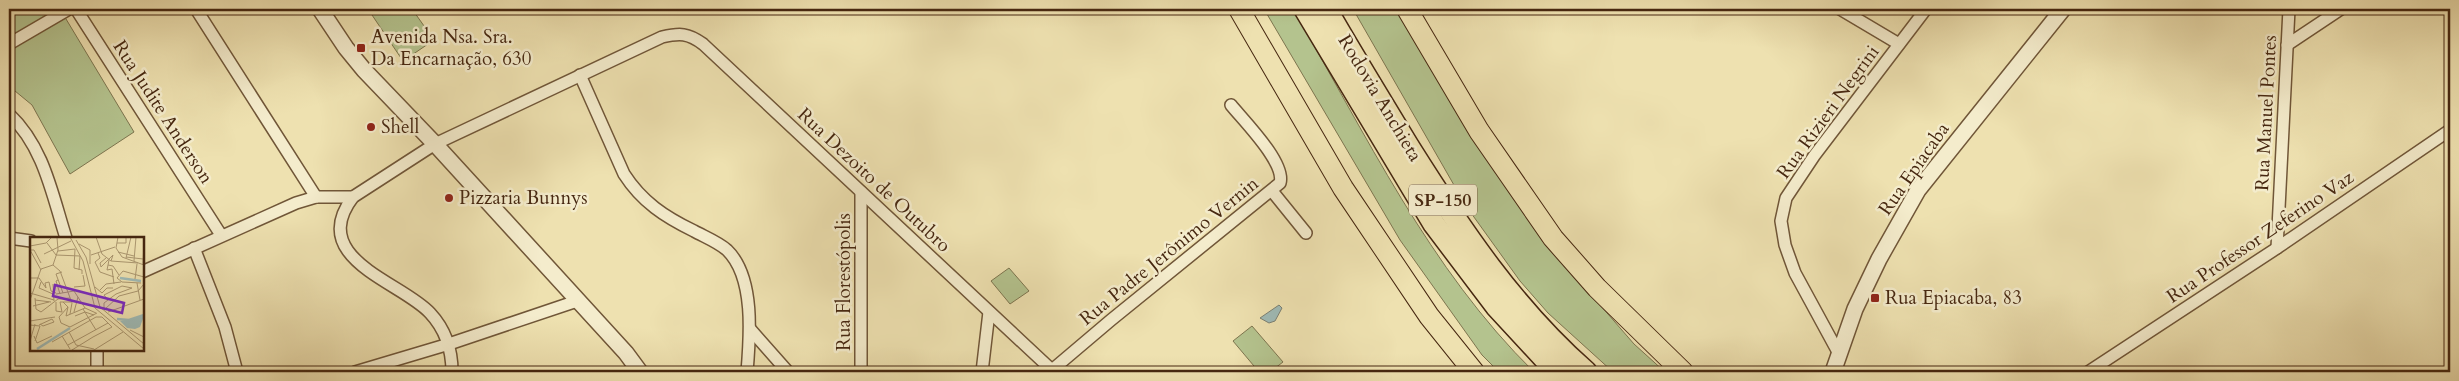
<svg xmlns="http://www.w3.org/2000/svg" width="2459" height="381" font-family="Cardo,serif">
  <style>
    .green { fill: #b4c38e; stroke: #7d754f }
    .water { fill: #9fbbb7; stroke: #7b8074 }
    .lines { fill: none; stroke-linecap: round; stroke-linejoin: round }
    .minor-casing { stroke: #705638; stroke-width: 14 }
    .tertiary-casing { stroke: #705638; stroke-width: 18 }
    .trunk-casing { stroke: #462710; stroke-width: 22 }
    .motorway-casing { stroke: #462710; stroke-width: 24 }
    .minor { stroke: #f4eccc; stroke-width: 11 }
    .tertiary { stroke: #f4eccc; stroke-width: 15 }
    .trunk { stroke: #eee1b0; stroke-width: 20 }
    .motorway { stroke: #eee1b0; stroke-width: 21 }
    .poi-dot { fill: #8f2418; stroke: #f4eccc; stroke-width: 2 }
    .labels { text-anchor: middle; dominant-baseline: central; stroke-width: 5; stroke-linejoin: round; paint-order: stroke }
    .shield { fill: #f4eccc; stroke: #7a6248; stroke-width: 1 }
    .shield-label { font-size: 18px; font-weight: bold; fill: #462710 }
    .poi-label { font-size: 19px; fill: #462710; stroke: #f4eccc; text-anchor: start }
    .street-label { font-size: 19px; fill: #462710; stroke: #f4eccc }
    .inset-river { fill: none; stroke: #9fbbb7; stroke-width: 2.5 }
    .inset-road { fill: none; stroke: #ab9770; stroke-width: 1 }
    .view { fill: #7b2cbf; fill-opacity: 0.15; stroke: #7b2cbf; stroke-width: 2.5 }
    .inset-edge { fill: none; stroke: #462710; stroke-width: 2.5 }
  </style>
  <rect width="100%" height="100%" fill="#eee1b0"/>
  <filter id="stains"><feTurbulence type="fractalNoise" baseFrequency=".004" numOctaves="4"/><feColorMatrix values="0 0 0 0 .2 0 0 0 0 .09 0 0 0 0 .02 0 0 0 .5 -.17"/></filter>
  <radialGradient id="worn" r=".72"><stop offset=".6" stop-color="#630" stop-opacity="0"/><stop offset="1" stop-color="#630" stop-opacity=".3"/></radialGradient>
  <g class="green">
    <polygon points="9,9 60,9 134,132 70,174 32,105 9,86"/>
    <polygon points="381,9 412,9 434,40 403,61 372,15"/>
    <path d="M 1264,9 L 1293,9 C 1366,134 1429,269 1534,372 L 1499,372 L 1482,355 L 1400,240 Z"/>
    <polygon points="1353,9 1402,9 1535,230 1634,344 1665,372 1613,372 1548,313 1520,281 1466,206"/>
    <polygon points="1009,268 1029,291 1010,304 991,281"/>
    <polygon points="1252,326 1283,362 1270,372 1259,372 1233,341"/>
  </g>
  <polygon class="water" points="1279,305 1282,308 1275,321 1269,323 1260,318"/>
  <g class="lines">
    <defs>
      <g id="minor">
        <polyline points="76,9 221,235"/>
        <polyline points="196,9 316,197"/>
        <polyline points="1840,9 1899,44"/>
        <polyline points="9,44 69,9"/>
        <polyline points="2287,45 2341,9"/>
        <path d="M 580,75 L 624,174 C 642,202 665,217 694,231 C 705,237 718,242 727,250 C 755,277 750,337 747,372"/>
        <path d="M 9,114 C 44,147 52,194 66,238"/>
        <polyline points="1272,191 1306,233"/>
        <polyline points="9,238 31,241"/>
        <polyline points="194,248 225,327 237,372"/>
        <polyline points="2277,248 2289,9"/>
        <polyline points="142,272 296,203 316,197 353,197"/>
        <polyline points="750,329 788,372"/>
        <polyline points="1838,352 1795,273 1785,245 1781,221 1786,198 1814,156 1926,9"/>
        <path d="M 1052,370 L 1111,320 L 1280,183 C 1286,163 1244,121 1231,105"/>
        <polyline points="97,372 97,350"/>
        <polyline points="355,372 449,344 577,301"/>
        <path d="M 452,372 C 452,350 445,329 430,313 C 402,282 306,259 353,197 L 435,144 L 662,37 C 680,33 688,33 703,44 L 1054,372"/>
        <polyline points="861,372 861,192"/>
        <polyline points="982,372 989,312"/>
        <polyline points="2088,372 2277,248 2450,130"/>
      </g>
      <g id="tertiary">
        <polyline points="320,9 346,48 364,70 435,144 626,353 640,372"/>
        <polyline points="1833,372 1855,309 1879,259 1918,190 2063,9"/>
      </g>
      <g id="trunk">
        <polyline points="1239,9 1343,188 1429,316 1474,372"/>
        <polyline points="1407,9 1479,131 1553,238 1597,288 1683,372"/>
      </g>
      <g id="motorway">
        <polyline points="1305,9 1434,224 1496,306 1557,372"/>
        <path d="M 1326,9 C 1353,56 1382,103 1410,149 C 1461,230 1514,309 1586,372"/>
      </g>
    </defs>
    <use href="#minor" class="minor-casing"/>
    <use href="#tertiary" class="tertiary-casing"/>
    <use href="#trunk" class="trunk-casing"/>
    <use href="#motorway" class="motorway-casing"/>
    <use href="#minor" class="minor"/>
    <use href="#tertiary" class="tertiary"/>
    <use href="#trunk" class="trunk"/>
    <use href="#motorway" class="motorway"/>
  </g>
  <g class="poi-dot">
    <rect x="356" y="43" width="10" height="10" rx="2.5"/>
    <circle cx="371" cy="127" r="5"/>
    <circle cx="449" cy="198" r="5"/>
    <rect x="1870" y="293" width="10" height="10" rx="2.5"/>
  </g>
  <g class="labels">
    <rect class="shield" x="1409" y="184.5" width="68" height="31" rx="4"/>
    <g class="shield-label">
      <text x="1443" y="200">SP-150</text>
    </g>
    <g class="poi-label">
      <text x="371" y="37">Avenida Nsa. Sra.<tspan x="371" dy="22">Da Encarnação, 630</tspan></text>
      <text x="381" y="127">Shell</text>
      <text x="459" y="198">Pizzaria Bunnys</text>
      <text x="1885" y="298">Rua Epiacaba, 83</text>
    </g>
    <g class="street-label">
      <text transform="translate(1380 98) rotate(59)">Rodovia Anchieta</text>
      <text transform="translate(163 112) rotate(57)">Rua Judite Anderson</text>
      <text transform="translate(1828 112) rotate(-54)">Rua Rizieri Negrini</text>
      <text transform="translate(2266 113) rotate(-87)">Rua Manuel Pontes</text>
      <text transform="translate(1914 169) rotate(-55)">Rua Epiacaba</text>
      <text transform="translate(874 180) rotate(43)">Rua Dezoito de Outubro</text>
      <text transform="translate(2260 237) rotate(-34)">Rua Professor Zeferino Vaz</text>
      <text transform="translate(1169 251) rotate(-39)">Rua Padre Jerônimo Vernin</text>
      <text transform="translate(844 282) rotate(-90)">Rua Florestópolis</text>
    </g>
  </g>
  <g transform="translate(30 237)">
    <rect width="114" height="114" fill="#eee1b0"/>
    <path d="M 114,79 L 110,90 L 105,92 L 97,91 L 90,84 Z" fill="#9fbbb7"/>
    <path class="inset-river" d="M 90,41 L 111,44M 87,82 L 99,83 L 114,78M 7,112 L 40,91"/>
    <path class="inset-road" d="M 40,0 L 53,24 L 65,71 L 114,112M 66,0 L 72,17 L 81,24 L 108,26M 88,0 L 86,11 L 92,20 L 114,28M 46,3 L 56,20 L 70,70 L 114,107M 17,6 L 26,18 L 50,19 L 49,33M 87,6 L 96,6 L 96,0M 49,7 L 60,13 L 60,27M 0,9 L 16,6 L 22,0M 0,13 L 4,13 L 11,26M 0,13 L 11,33M 28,14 L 45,12 L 44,31 L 52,33 L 52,37M 88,15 L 104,19M 68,16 L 70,21 L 65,25 L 70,35 L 84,40M 14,17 L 41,4M 61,18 L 85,10M 96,20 L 113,22M 76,21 L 70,26 L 71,30 L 83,18 L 81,24M 96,21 L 101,0M 79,23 L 77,33 L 82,32 L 84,47M 104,24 L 106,0M 23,28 L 30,34 L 42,66 L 40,77M 78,28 L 83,29 L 89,38M 113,28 L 114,4M 32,35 L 26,37 L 33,56M 0,41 L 9,41 L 16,51M 87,41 L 93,34 L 114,40M 87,41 L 92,45 L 111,46M 105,42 L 107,27M 28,43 L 26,44 L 30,57M 11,45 L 9,51 L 23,57M 107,46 L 110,63M 23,47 L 24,64M 44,50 L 55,49 L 53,38M 65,50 L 72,56 L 77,51 L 83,51M 16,51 L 15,46 L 19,45 L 21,54 L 26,56M 70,53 L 76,47 L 91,45M 0,56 L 24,63M 26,57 L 44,54 L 55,71M 5,61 L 6,72 L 11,75 L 28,62 L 40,61M 0,63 L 11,32 L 23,28 L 28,13 L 27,0M 5,63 L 21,65M 78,63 L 74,58 L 92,49M 26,65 L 26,74 L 32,75M 33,65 L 38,70 L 36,79M 3,69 L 19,65M 74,71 L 74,66 L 86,57 L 102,51 L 92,49M 53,72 L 66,93M 74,73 L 89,59 L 108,54 L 114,47M 32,75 L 30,65 L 41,65M 44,75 L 48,60M 78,75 L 114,62M 36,79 L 55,71 L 66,76M 45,79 L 55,75 L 64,78M 0,84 L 25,80M 31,86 L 40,90 L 67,76M 31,86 L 29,80 L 38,70M 10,87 L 13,89 L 24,85M 0,88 L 10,89 L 5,104M 9,88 L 22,82 L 24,85M 100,93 L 114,100M 39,95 L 46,108 L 64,112M 4,99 L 7,106 L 22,99M 32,99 L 40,112M 0,104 L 5,87M 22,105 L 66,80 L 72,80 L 82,90 L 63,100M 38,108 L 78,86M 42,113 L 63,100M 64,113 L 93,95"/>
    <path class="view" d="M 25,48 L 94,66 L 92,76 L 23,59 Z"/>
    <rect width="114" height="114" class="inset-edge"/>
  </g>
  <rect width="2459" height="381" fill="none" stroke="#eee1b0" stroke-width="30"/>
  <rect x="10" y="10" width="2439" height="361" fill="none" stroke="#462710" stroke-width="2.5"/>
  <rect x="15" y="15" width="2429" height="351" fill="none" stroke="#462710"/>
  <rect width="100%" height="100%" filter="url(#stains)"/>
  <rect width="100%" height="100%" fill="url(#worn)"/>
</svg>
